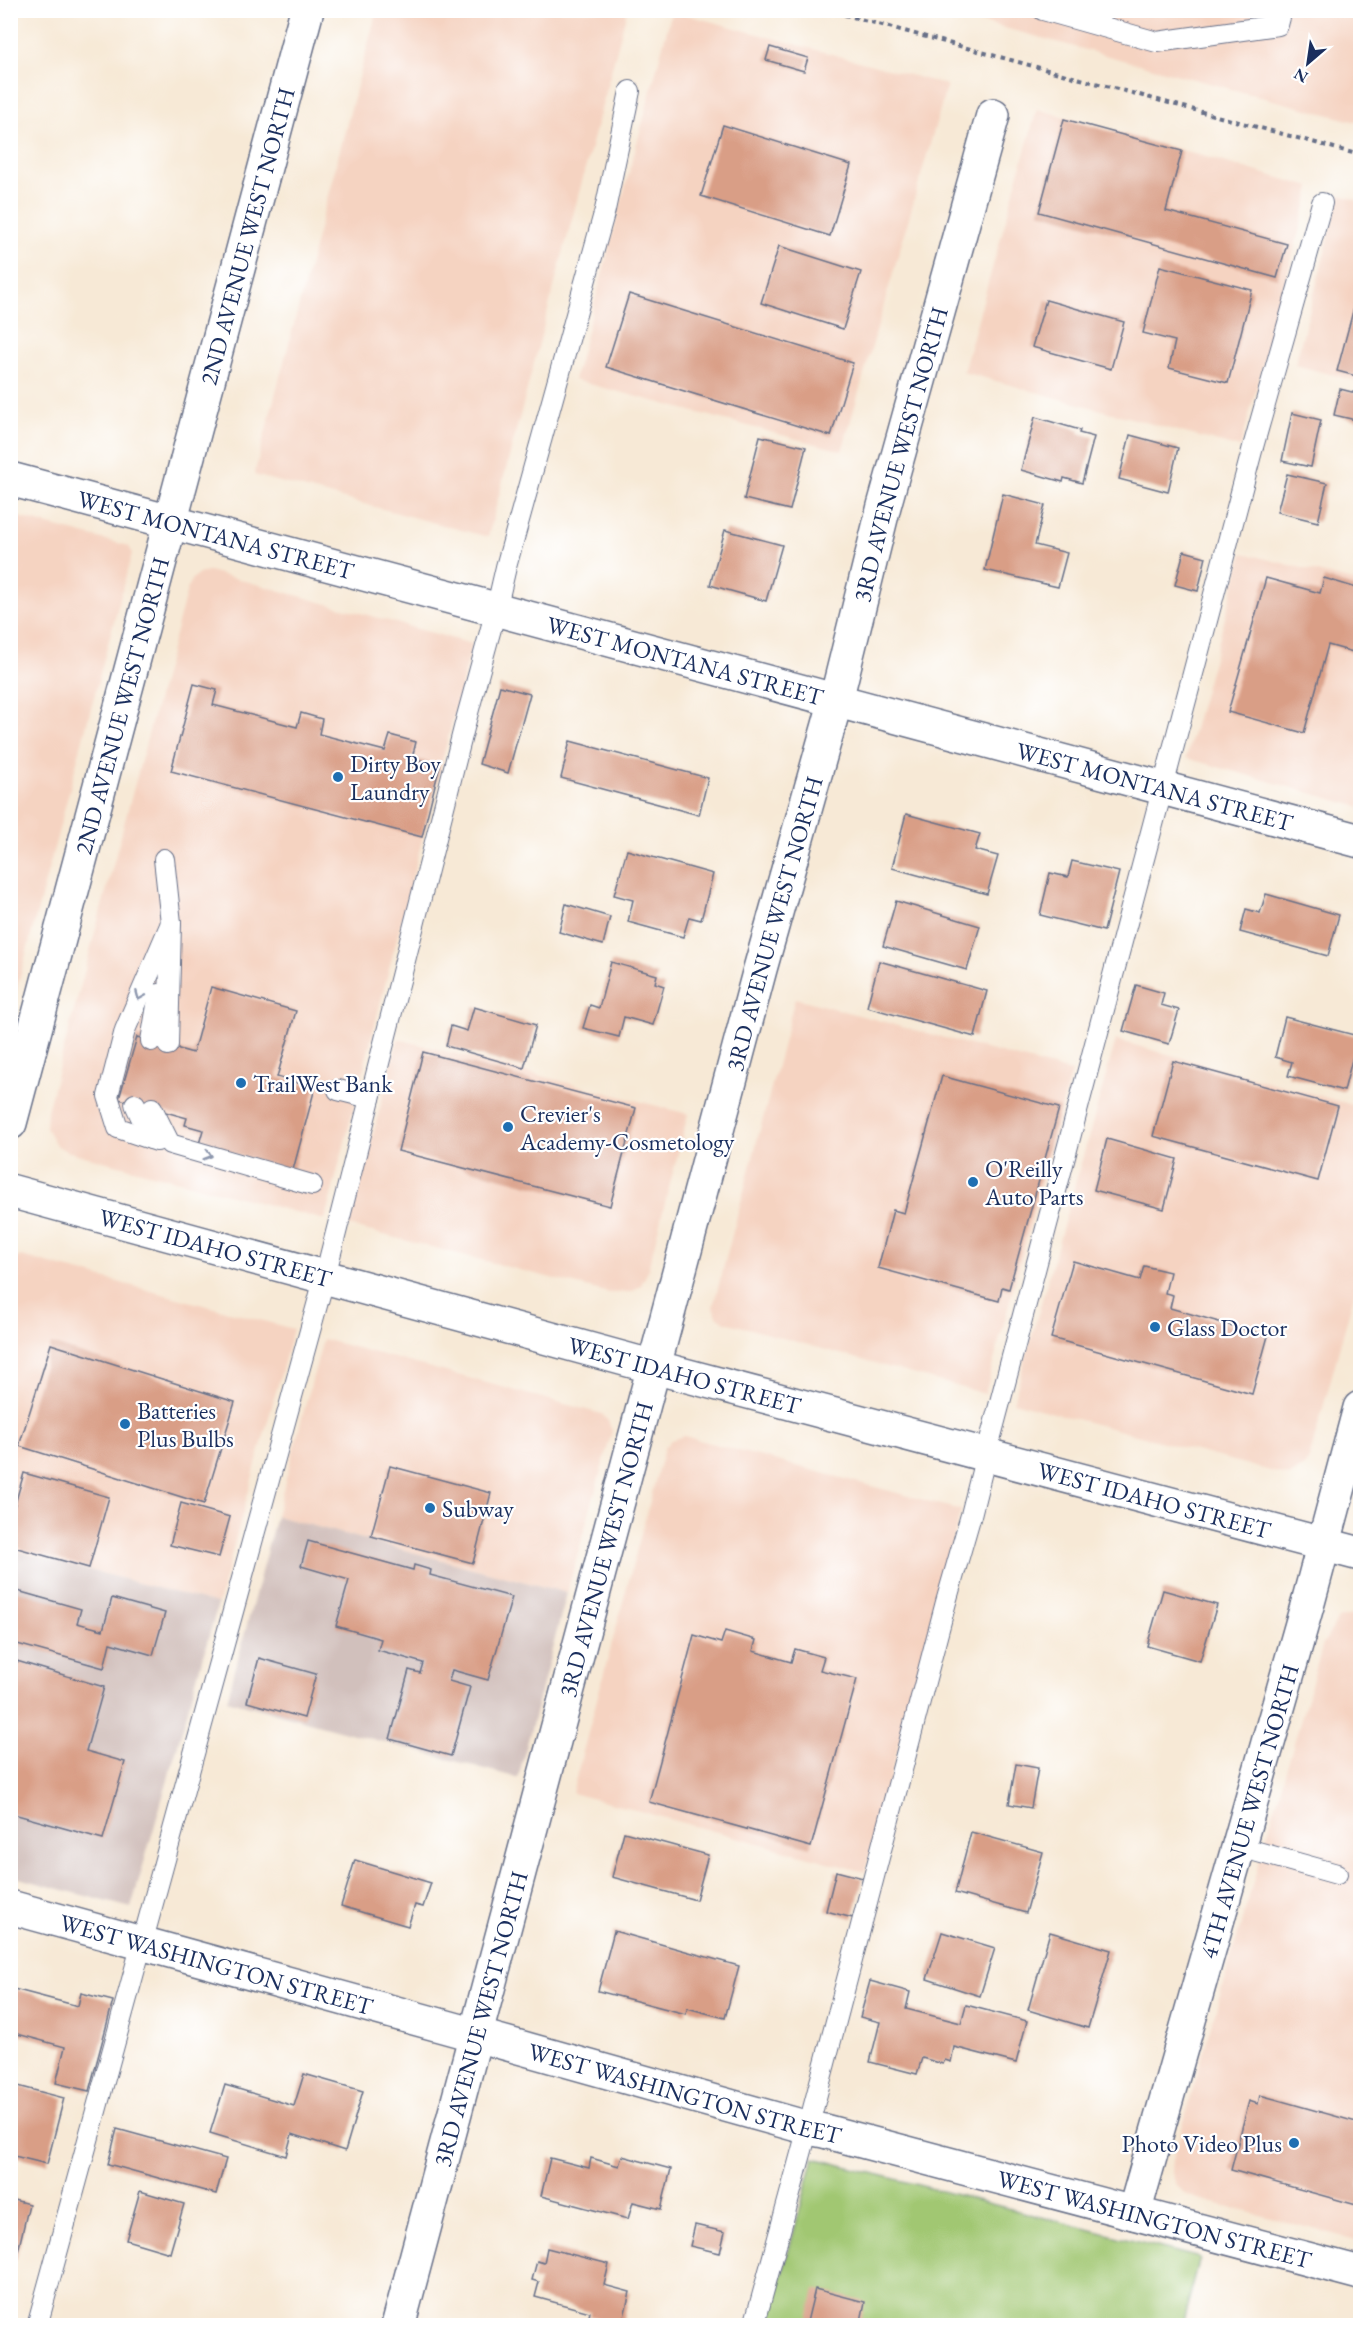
<svg xmlns="http://www.w3.org/2000/svg" width="1371" height="2336" font-family="'EB Garamond',serif">
  <style>
    .built { fill: #f5d3c1 }
    .industrial { fill: #d1c0bc }
    .green { fill: #a1c772; stroke: #5e7b68; stroke-width: 1.5 }
    .building { fill: #d99e86 }
    .lines { fill: none; stroke-linecap: round; stroke-linejoin: round }
    .lane-casing { stroke: #687088; stroke-width: 22 }
    .street-casing { stroke: #687088; stroke-width: 36 }
    .highway-casing { stroke: #687088; stroke-width: 36 }
    .path { stroke: #687088; stroke-width: 4; stroke-dasharray: 4.5 4.5; stroke-linecap: butt }
    .lane { stroke: #fff; stroke-width: 20 }
    .street { stroke: #fff; stroke-width: 33 }
    .highway { stroke: #fff; stroke-width: 33 }
    .oneway { stroke: #8d97ae }
    .poi-dot { fill: #1f6fb2; stroke: #fff; stroke-width: 2 }
    .labels { text-anchor: middle; dominant-baseline: central; stroke-width: 4.5; stroke-linejoin: round; paint-order: stroke }
    .street-label { font-size: 24px; fill: #1b2f5e; stroke: #fff }
    .poi-label { font-size: 24px; fill: #1b2f5e; stroke: #fff; text-anchor: start }
  </style>
  <rect width="100%" height="100%" fill="#fff"/>
  <filter id="ink" filterUnits="userSpaceOnUse"><feTurbulence type="fractalNoise" baseFrequency=".0167" numOctaves="2"/><feDisplacementMap in="SourceGraphic" scale="12" xChannelSelector="R" yChannelSelector="G"/><feConvolveMatrix kernelMatrix="1 2 1 2 8 2 1 2 1" color-interpolation-filters="sRGB"/></filter>
  <filter id="wash" filterUnits="userSpaceOnUse"><feTurbulence type="fractalNoise" baseFrequency=".008" numOctaves="4" result="noise"/><feDisplacementMap in="SourceGraphic" scale="24" xChannelSelector="R" yChannelSelector="G"/><feGaussianBlur stdDeviation="1.35" result="paint"/><feColorMatrix in="noise" values="0 0 0 0 0 0 0 0 0 0 0 0 0 0 0 0 0 1.4 0 .05"/><feComposite in="paint" operator="in"/></filter>
  <g filter="url(#wash)">
    <rect width="100%" height="100%" fill="#f7e9d6"/>
    <g class="built">
      <polygon points="377,10 627,11 488,537 254,475"/>
      <polygon points="672,11 947,85 842,451 574,380"/>
      <polygon points="942,11 1360,11 1360,123 1227,88"/>
      <polygon points="1037,109 1311,187 1240,448 963,372"/>
      <polygon points="1340,195 1360,201 1360,382 1295,365"/>
      <polygon points="11,515 125,545 130,548 132,553 11,1011"/>
      <polygon points="1243,553 1360,583 1360,807 1186,758"/>
      <polygon points="209,571 472,644 325,1220 66,1151 56,1145 46,1128 47,1111 187,590 192,579 199,574"/>
      <polygon points="795,998 1071,1072 985,1394 725,1322 717,1316 713,1307"/>
      <polygon points="398,1039 688,1114 647,1273 641,1285 632,1292 609,1293 349,1226"/>
      <polygon points="1116,1040 1360,1107 1360,1273 1309,1459 1304,1466 1289,1476 1013,1402"/>
      <polygon points="21,1256 293,1329 218,1604 11,1549 10,1261"/>
      <polygon points="323,1339 602,1414 608,1421 612,1431 567,1593 276,1516"/>
      <polygon points="684,1436 961,1510 865,1872 572,1793 664,1448 671,1440"/>
      <polygon points="1351,1615 1360,1617 1360,2241 1198,2199 1186,2194 1176,2184 1172,2173 1173,2160 1206,2043 1323,1644 1338,1619"/>
    </g>
    <g class="industrial">
      <polygon points="276,1516 567,1593 518,1778 227,1700"/>
      <polygon points="10,1549 218,1604 131,1908 11,1876"/>
    </g>
    <polygon class="green" points="814,2158 1200,2258 1182,2325 768,2326"/>
    <g id="blocks">
      <g class="building">
        <polygon points="770,47 808,58 804,71 766,60"/>
        <polygon points="1064,119 1182,151 1166,211 1287,244 1277,278 1039,212"/>
        <polygon points="723,125 851,165 830,236 701,196"/>
        <polygon points="779,246 861,272 843,329 761,303"/>
        <polygon points="1160,266 1252,290 1228,383 1169,368 1175,341 1143,333"/>
        <polygon points="1360,285 1360,377 1337,371"/>
        <polygon points="629,294 853,363 831,436 606,367"/>
        <polygon points="1046,300 1124,322 1111,369 1032,347"/>
        <polygon points="1340,389 1360,394 1360,421 1334,415"/>
        <polygon points="1292,413 1321,420 1311,467 1282,461"/>
        <polygon points="1035,417 1080,430 1079,433 1094,437 1082,483 1064,478 1063,482 1021,470"/>
        <polygon points="1130,435 1178,448 1168,492 1119,479"/>
        <polygon points="760,436 806,447 790,510 744,499"/>
        <polygon points="1287,474 1327,483 1318,522 1277,512"/>
        <polygon points="1003,494 1045,505 1035,545 1067,553 1058,587 985,570"/>
        <polygon points="725,530 782,545 766,601 710,585"/>
        <polygon points="1184,551 1206,557 1198,591 1175,585"/>
        <polygon points="1266,578 1320,593 1324,578 1360,589 1360,654 1328,645 1304,733 1228,712"/>
        <polygon points="194,684 217,690 213,705 297,727 301,713 322,719 319,734 385,751 390,735 416,742 412,758 440,765 422,837 171,771"/>
        <polygon points="500,686 530,694 508,773 479,764"/>
        <polygon points="570,741 708,778 699,815 561,778"/>
        <polygon points="906,814 980,834 975,850 998,856 987,894 892,868"/>
        <polygon points="627,850 713,874 701,920 689,917 683,937 628,922 633,900 614,895"/>
        <polygon points="1072,861 1119,872 1104,931 1040,915 1050,873 1068,877"/>
        <polygon points="1266,894 1339,915 1328,956 1240,932 1246,909 1260,913"/>
        <polygon points="896,901 980,926 967,970 883,946"/>
        <polygon points="566,904 610,917 603,945 559,932"/>
        <polygon points="879,961 987,991 975,1037 867,1007"/>
        <polygon points="611,962 657,975 655,983 664,986 653,1025 624,1017 619,1037 583,1028 590,1005 599,1008"/>
        <polygon points="1136,985 1164,993 1161,1005 1179,1010 1169,1044 1123,1031"/>
        <polygon points="211,987 296,1011 277,1077 315,1088 293,1170 199,1144 203,1130 185,1125 187,1118 119,1099 137,1037 193,1053"/>
        <polygon points="474,1007 536,1025 524,1068 446,1046 451,1026 467,1031"/>
        <polygon points="1285,1017 1358,1036 1344,1091 1288,1076 1292,1062 1275,1057"/>
        <polygon points="423,1052 636,1108 610,1206 398,1151"/>
        <polygon points="1173,1061 1338,1106 1318,1181 1153,1136"/>
        <polygon points="942,1076 1059,1108 1009,1289 1002,1287 999,1301 878,1268 893,1210 904,1213"/>
        <polygon points="1107,1139 1177,1159 1164,1209 1094,1190"/>
        <polygon points="1073,1261 1140,1280 1144,1266 1170,1272 1165,1293 1173,1295 1170,1308 1268,1336 1252,1394 1051,1338"/>
        <polygon points="51,1344 235,1402 204,1504 19,1446"/>
        <polygon points="390,1466 491,1493 473,1563 371,1536"/>
        <polygon points="24,1473 109,1497 89,1568 10,1546 10,1521"/>
        <polygon points="181,1503 230,1517 219,1557 170,1545"/>
        <polygon points="308,1541 413,1570 414,1565 431,1570 430,1575 512,1597 488,1680 452,1670 449,1681 470,1687 451,1756 390,1739 409,1670 420,1673 423,1663 378,1650 381,1639 336,1626 349,1580 301,1566"/>
        <polygon points="14,1590 81,1609 77,1623 103,1630 112,1598 165,1613 153,1655 110,1643 104,1668 10,1642 10,1601"/>
        <polygon points="1163,1590 1217,1605 1200,1661 1147,1646"/>
        <polygon points="725,1631 756,1640 753,1651 791,1662 795,1649 824,1657 820,1670 857,1679 811,1847 649,1802 694,1635 721,1643"/>
        <polygon points="259,1658 316,1674 304,1718 247,1702"/>
        <polygon points="10,1659 104,1687 86,1751 125,1762 103,1839 10,1813"/>
        <polygon points="1016,1764 1038,1768 1031,1808 1009,1804"/>
        <polygon points="624,1832 708,1855 696,1900 612,1877"/>
        <polygon points="971,1832 1043,1852 1026,1913 955,1893"/>
        <polygon points="355,1860 431,1883 423,1907 415,1905 408,1926 341,1906"/>
        <polygon points="836,1871 863,1878 853,1918 826,1911"/>
        <polygon points="614,1931 739,1966 725,2018 687,2008 686,2014 598,1991"/>
        <polygon points="942,1932 995,1948 980,1996 927,1979"/>
        <polygon points="1050,1932 1111,1950 1088,2028 1028,2010"/>
        <polygon points="870,1981 910,1992 906,2009 961,2023 966,2005 1027,2021 1016,2063 954,2047 951,2062 945,2060 943,2064 922,2058 917,2074 870,2062 880,2022 860,2017"/>
        <polygon points="10,1988 78,2006 81,1993 113,2001 89,2091 56,2083 65,2047 10,2032"/>
        <polygon points="304,2074 363,2091 345,2151 292,2134 286,2156 210,2133 225,2085 294,2106"/>
        <polygon points="18,2086 64,2098 47,2164 10,2155 10,2115"/>
        <polygon points="1260,2095 1360,2123 1360,2206 1231,2170 1249,2101 1258,2104"/>
        <polygon points="117,2129 226,2159 216,2194 108,2164"/>
        <polygon points="622,2156 671,2169 661,2209 633,2202 628,2219 541,2196 550,2158 589,2168 591,2158 619,2166"/>
        <polygon points="140,2191 184,2204 170,2253 126,2240"/>
        <polygon points="10,2199 29,2204 16,2260 10,2258"/>
        <polygon points="695,2225 725,2232 720,2253 690,2246"/>
        <polygon points="547,2248 609,2264 604,2285 630,2292 622,2325 589,2316 590,2312 535,2297 539,2282 532,2280 537,2261 544,2263"/>
        <polygon points="815,2289 865,2302 860,2326 806,2326"/>
      </g>
    </g>
  </g>
  <g filter="url(#ink)">
    <use href="#blocks" fill-opacity="0" stroke="#687088" stroke-width="1.5"/>
    <g class="lines">
      <defs>
        <g id="lane">
          <polyline points="1043,10 1157,42 1278,25 1282,10"/>
          <polyline points="164,859 171,923 168,1045"/>
          <polyline points="151,1041 159,994"/>
          <polyline points="338,1090 370,1098"/>
          <polyline points="135,1104 151,1139 157,1141"/>
          <polyline points="152,1108 170,1144 312,1185"/>
          <polyline points="151,1139 118,1128 108,1096 125,1030 171,923"/>
          <polyline points="1240,1847 1337,1874"/>
          <polyline points="37,2326 325,1276 466,720 496,610 506,567 605,210 630,91"/>
          <polyline points="754,2326 808,2128 946,1602 971,1515 986,1455 1253,447 1322,203"/>
        </g>
        <g id="street">
          <path id="s1" d="M 10,479 L 1360,841"/>
          <path id="s2" d="M 10,1123 L 307,10"/>
          <path id="s3" d="M 10,1907 L 476,2035 L 808,2128 L 824,2131 L 1360,2273"/>
          <path id="s4" d="M 1134,2213 L 1309,1599 L 1360,1408"/>
          <path id="s5" d="M 398,2326 L 760,969 L 836,700 L 884,506 L 993,115"/>
        </g>
        <g id="highway">
          <path id="s6" d="M 10,1191 L 654,1367 L 1360,1554"/>
        </g>
      </defs>
      <use href="#lane" class="lane-casing"/>
      <use href="#street" class="street-casing"/>
      <use href="#highway" class="highway-casing"/>
      <polyline class="path" points="827,10 1360,155"/>
      <use href="#lane" class="lane"/>
      <use href="#street" class="street"/>
      <use href="#highway" class="highway"/>
    </g>
    <defs><path id="oneway-chevron" d="M-2-3.5L2.5 0L-2 3.5" fill="none" stroke-width="1.6" stroke-linecap="round" stroke-linejoin="round" transform="scale(1.5)"/></defs>
    <g class="oneway">
      <use href="#oneway-chevron" transform="translate(140 996) rotate(113)"/>
      <use href="#oneway-chevron" transform="translate(208 1155) rotate(16)"/>
    </g>
  </g>
  <g class="poi-dot">
    <circle cx="338" cy="777" r="6"/>
    <circle cx="241" cy="1083" r="6"/>
    <circle cx="508" cy="1127" r="6"/>
    <circle cx="973" cy="1182" r="6"/>
    <circle cx="1155" cy="1327" r="6"/>
    <circle cx="125" cy="1424" r="6"/>
    <circle cx="430" cy="1508" r="6"/>
    <circle cx="1294" cy="2143" r="6"/>
  </g>
  <g class="labels">
    <g class="street-label">
      <text stroke="none"><textPath href="#s2" startOffset="918">2ND AVENUE WEST NORTH</textPath></text>
      <text stroke="none"><textPath href="#s5" startOffset="1938">3RD AVENUE WEST NORTH</textPath></text>
      <text stroke="none"><textPath href="#s1" startOffset="213">WEST MONTANA STREET</textPath></text>
      <text stroke="none"><textPath href="#s1" startOffset="699">WEST MONTANA STREET</textPath></text>
      <text stroke="none"><textPath href="#s2" startOffset="432">2ND AVENUE WEST NORTH</textPath></text>
      <text stroke="none"><textPath href="#s1" startOffset="1185">WEST MONTANA STREET</textPath></text>
      <text stroke="none"><textPath href="#s5" startOffset="1452">3RD AVENUE WEST NORTH</textPath></text>
      <text stroke="none"><textPath href="#s6" startOffset="213">WEST IDAHO STREET</textPath></text>
      <text stroke="none"><textPath href="#s6" startOffset="699">WEST IDAHO STREET</textPath></text>
      <text stroke="none"><textPath href="#s6" startOffset="1185">WEST IDAHO STREET</textPath></text>
      <text stroke="none"><textPath href="#s5" startOffset="804">3RD AVENUE WEST NORTH</textPath></text>
      <text stroke="none"><textPath href="#s4" startOffset="418">4TH AVENUE WEST NORTH</textPath></text>
      <text stroke="none"><textPath href="#s3" startOffset="214">WEST WASHINGTON STREET</textPath></text>
      <text stroke="none"><textPath href="#s5" startOffset="318">3RD AVENUE WEST NORTH</textPath></text>
      <text stroke="none"><textPath href="#s3" startOffset="700">WEST WASHINGTON STREET</textPath></text>
      <text stroke="none"><textPath href="#s3" startOffset="1186">WEST WASHINGTON STREET</textPath></text>
    </g>
    <g class="poi-label">
      <text x="350" y="763">Dirty Boy<tspan x="350" dy="28">Laundry</tspan></text>
      <text x="253" y="1083">TrailWest Bank</text>
      <text x="520" y="1113">Crevier's<tspan x="520" dy="28">Academy-Cosmetology</tspan></text>
      <text x="985" y="1168">O'Reilly<tspan x="985" dy="28">Auto Parts</tspan></text>
      <text x="1167" y="1327">Glass Doctor</text>
      <text x="137" y="1410">Batteries<tspan x="137" dy="28">Plus Bulbs</tspan></text>
      <text x="442" y="1508">Subway</text>
      <text x="1282" y="2143" text-anchor="end">Photo Video Plus</text>
    </g>
  </g>
  <rect width="1371" height="2336" fill="none" stroke="#fff" stroke-width="36"/>
  <g transform="translate(1308 63) rotate(209)" stroke="#ffffff" stroke-width="4.5" paint-order="stroke">
  <path d="M0-4.5L10 22L0 15L-10 22Z" fill="#1b2f5e"/>
  <text y="-9" font-size="16" font-weight="bold" text-anchor="middle" fill="#1b2f5e">N</text>
  </g>
</svg>
